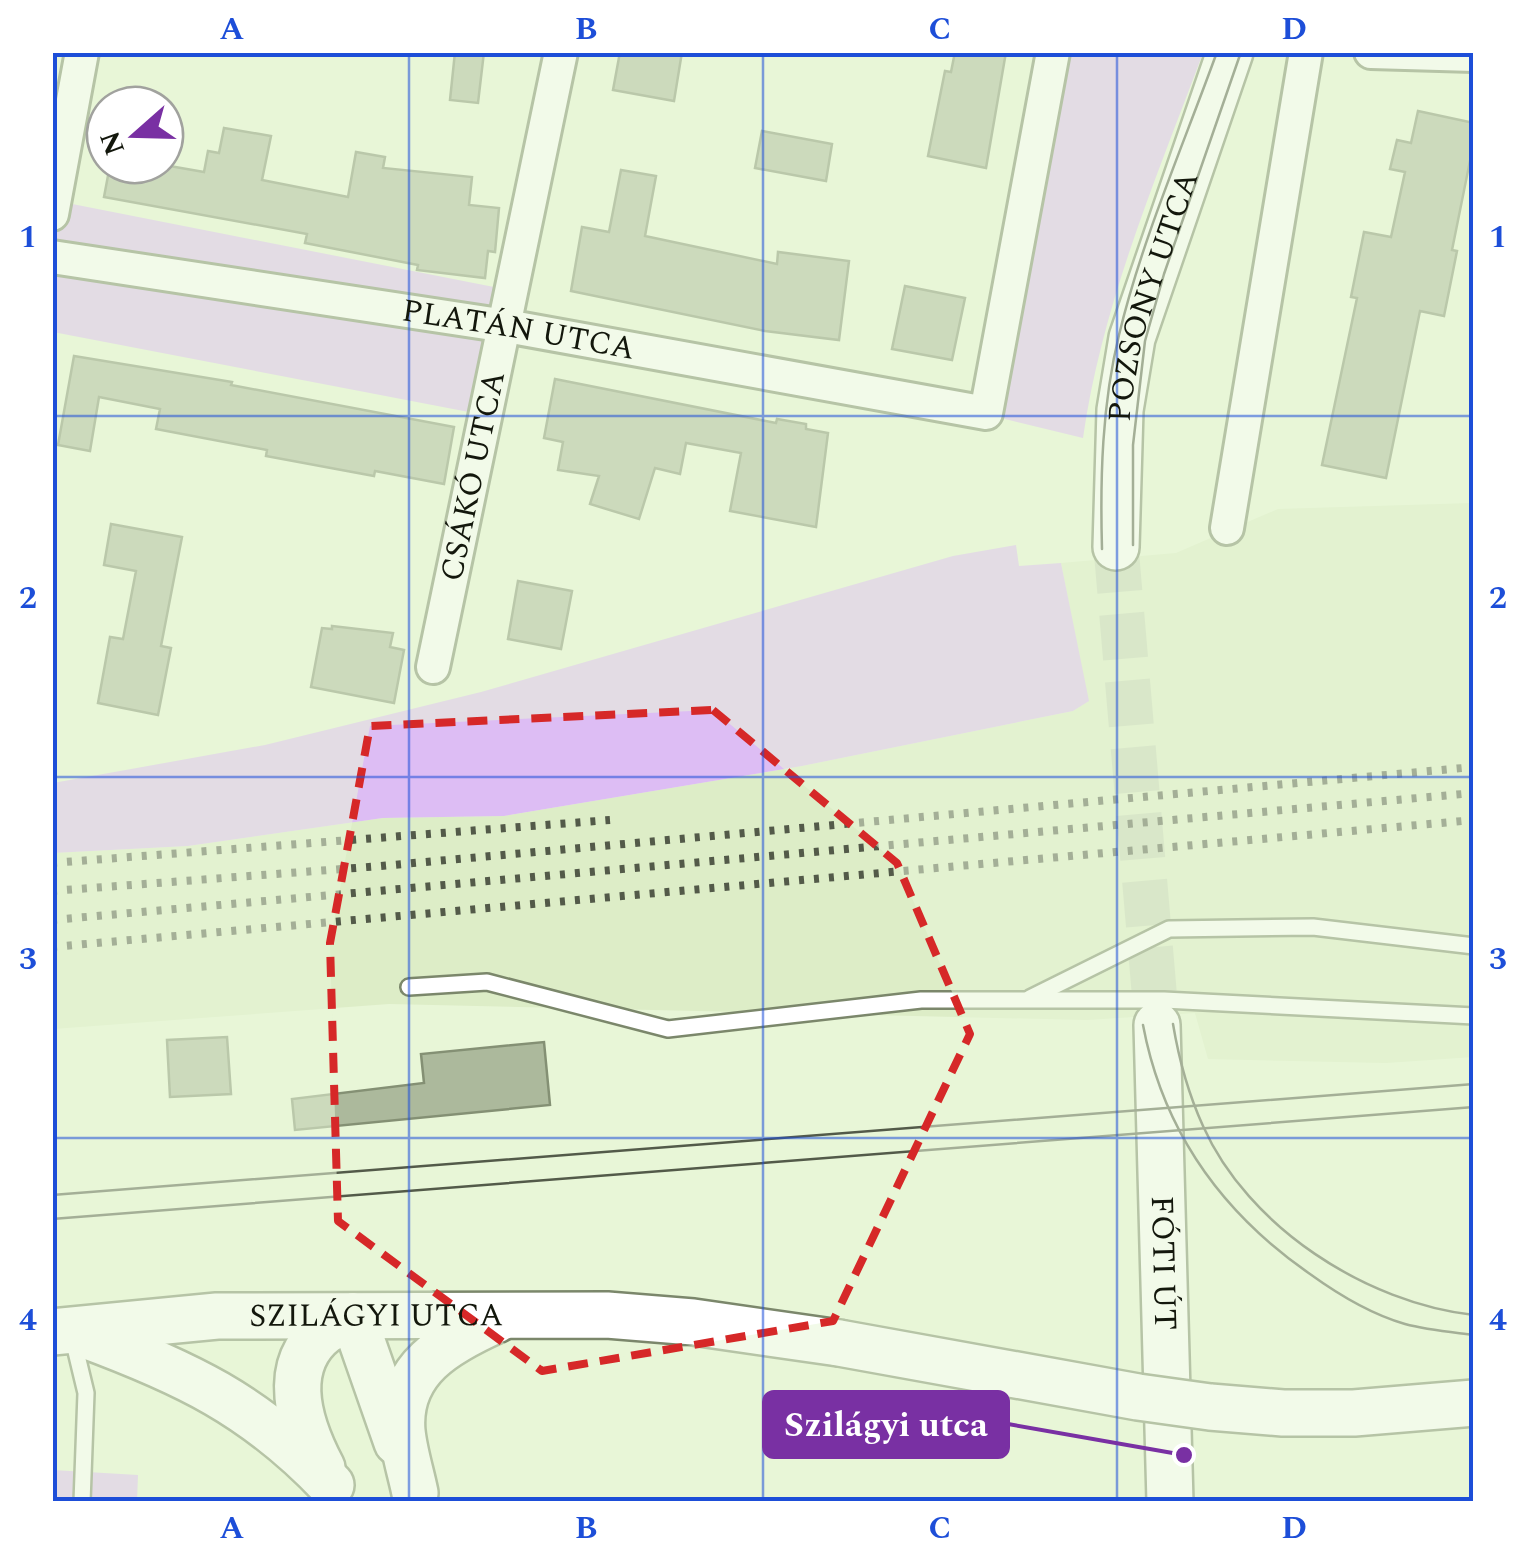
<svg xmlns="http://www.w3.org/2000/svg" width="1526" height="1554" font-family="Spectral,serif">
  <style>
    .built { fill: #ddedc7 }
    .green { fill: #ddbdf4 }
    .building { fill: #acb99c; stroke: #849074; stroke-width: 2.5 }
    .lines { fill: none; stroke-linecap: round; stroke-linejoin: round }
    .secondary-tunnel { stroke: #c8d5b9; stroke-width: 45; stroke-dasharray: 45 22; stroke-linecap: butt }
    .lane-casing { stroke: #7b876b; stroke-width: 20 }
    .street-casing { stroke: #7b876b; stroke-width: 38 }
    .secondary-casing { stroke: #7b876b; stroke-width: 50 }
    .lane { stroke: #fff; stroke-width: 15 }
    .street { stroke: #fff; stroke-width: 32 }
    .secondary { stroke: #fff; stroke-width: 45 }
    .tram { stroke: #535a49; stroke-width: 2.5 }
    .rail { stroke: #535a49; stroke-width: 8; stroke-dasharray: 5 10; stroke-linecap: butt }
    .secondary-bridge-casing { stroke: #7b876b; stroke-width: 50; stroke-linecap: butt }
    .secondary-bridge { stroke: #fff; stroke-width: 45 }
    .marked { fill: none; stroke: #d62828; stroke-width: 8; stroke-dasharray: 20 12; stroke-linejoin: round }
    .grid { fill: none; stroke: #1d4ed8; stroke-width: 2.5; stroke-opacity: 0.55 }
    .labels { text-anchor: middle; dominant-baseline: central; stroke-width: 8; stroke-linejoin: round; paint-order: stroke }
    .street-label { font-size: 32px; fill: #13170c; stroke: #fff }
    .leader { fill: none; stroke: #7930a3; stroke-width: 4 }
    .callout-dot { fill: #7930a3; stroke: #fff; stroke-width: 4 }
    .callout { fill: #7930a3; stroke: #7930a3; stroke-width: 4 }
    .callout-label { font-size: 35px; text-anchor: middle; font-weight: bold; fill: #fff }
    .neatline { fill: none; stroke: #1d4ed8; stroke-width: 4 }
    .grid-label { font-size: 32px; text-anchor: middle; font-weight: bold; fill: #1d4ed8 }
  </style>
  <rect width="100%" height="100%" fill="#e8f6d7"/>
  <polygon class="built" points="1473,503 1473,1057 1386,1063 1208,1059 1195,1013 1087,1020 389,1004 53,1029 53,853 188,846 383,818 504,816 802,766 1073,711 1088,701 1061,563 1176,553 1278,509"/>
  <g class="green">
    <path d="M 1070,53 L 1203,53 C 1156,179 1102,304 1083,438 L 997,417 Z"/>
    <polygon points="52,200 499,288 474,413 53,332"/>
    <polygon points="1016,545 1019,566 1061,563 1089,701 1073,711 802,766 504,816 383,818 188,846 53,853 53,783 265,745 481,692 953,556"/>
    <polygon points="53,1470 138,1475 137,1501 53,1502"/>
  </g>
  <g class="building">
    <polygon points="455,52 484,52 478,103 450,100"/>
    <polygon points="620,52 682,52 674,101 613,90"/>
    <polygon points="955,52 1006,52 986,168 928,156 945,71 951,72"/>
    <polygon points="1418,111 1474,123 1474,141 1452,250 1457,251 1444,316 1420,311 1386,478 1322,465 1357,298 1351,297 1364,232 1391,237 1405,172 1390,169 1397,140 1411,143"/>
    <polygon points="224,128 271,136 262,180 348,197 356,152 385,157 383,168 472,177 469,205 499,208 495,252 488,251 485,278 417,270 418,265 305,243 307,234 104,197 110,165 164,165 204,172 208,151 219,153"/>
    <polygon points="762,131 832,144 826,181 755,168"/>
    <polygon points="621,170 656,176 645,236 777,264 778,252 849,261 839,340 765,331 571,291 582,227 609,232"/>
    <polygon points="905,286 965,298 952,360 892,349"/>
    <polygon points="74,356 232,382 231,385 454,427 444,484 375,471 374,476 266,456 267,450 156,429 160,409 99,397 90,451 58,445"/>
    <polygon points="555,379 776,423 777,419 806,424 806,429 828,433 816,527 730,511 741,453 686,443 680,474 655,468 639,519 590,504 599,476 558,470 563,442 544,438"/>
    <polygon points="111,524 182,537 161,646 171,648 158,715 98,703 110,637 123,639 136,571 104,565"/>
    <polygon points="518,581 572,591 561,649 508,639"/>
    <polygon points="332,626 393,633 390,647 404,650 394,703 311,687 322,628 332,629"/>
    <polygon points="227,1037 231,1094 170,1097 167,1040"/>
    <polygon points="544,1042 550,1105 295,1130 292,1099 424,1083 421,1054"/>
  </g>
  <g class="lines">
    <polyline class="secondary-tunnel" points="1116,547 1157,1025"/>
    <defs>
      <g id="lane">
        <polyline points="409,987 487,982 668,1029 921,1000 1164,1000 1474,1016"/>
        <polyline points="1030,998 1169,929 1313,927 1474,946"/>
        <polyline points="73,1339 86,1393 82,1502"/>
      </g>
      <g id="street">
        <polyline points="1371,52 1474,55"/>
        <polyline points="52,214 82,52"/>
        <path id="s1" d="M 52,257 L 506,326 L 986,413 L 1053,52"/>
        <polyline points="1227,528 1306,52"/>
        <path id="s2" d="M 433,667 L 561,52"/>
      </g>
      <g id="secondary">
        <path id="s3" d="M 1116,547 L 1120,410 L 1132,338 L 1230,52"/>
        <path id="s4" d="M 1157,1025 L 1170,1502"/>
        <polyline points="353,1316 397,1442"/>
        <path id="s5" d="M 52,1332 L 217,1316 L 607,1315 L 693,1322 L 839,1343"/>
        <path d="M 82,1334 C 185,1372 255,1405 331,1485"/>
        <path d="M 322,1468 C 300,1426 279,1366 325,1331 C 334,1325 345,1321 353,1316"/>
        <path d="M 415,1493 C 411,1473 404,1452 402,1431 C 397,1369 447,1342 496,1320"/>
      </g>
    </defs>
    <use href="#lane" class="lane-casing"/>
    <use href="#street" class="street-casing"/>
    <use href="#secondary" class="secondary-casing"/>
    <use href="#lane" class="lane"/>
    <use href="#street" class="street"/>
    <use href="#secondary" class="secondary"/>
    <g class="tram">
      <polyline points="1133,545 1133,445 1145,341 1164,274 1241,52"/>
      <path d="M 1102,549 C 1100,478 1102,404 1119,335 C 1142,239 1183,146 1217,52"/>
      <path d="M 1173,1024 C 1179,1060 1188,1093 1203,1126 C 1248,1227 1366,1303 1474,1315"/>
      <path d="M 1143,1025 C 1163,1131 1222,1213 1310,1274 C 1339,1295 1370,1314 1405,1324 C 1427,1330 1451,1332 1474,1335"/>
      <polyline points="52,1195 1474,1084"/>
      <polyline points="52,1219 1474,1107"/>
    </g>
    <g class="rail">
      <polyline points="52,863 610,820"/>
      <polyline points="52,891 381,866 1474,767"/>
      <polyline points="52,920 1474,793"/>
      <polyline points="52,947 1474,820"/>
    </g>
    <defs>
      <polyline id="secondary-bridge" points="839,1343 1138,1397 1210,1407 1283,1413 1354,1413 1474,1403"/>
    </defs>
    <use href="#secondary-bridge" class="secondary-bridge-casing"/>
    <use href="#secondary-bridge" class="secondary-bridge"/>
  </g>
  <path d="M0 0H1526V1554H0ZM 713,710 L 897,863 L 970,1034 L 833,1321 L 542,1371 L 338,1221 L 330,943 L 370,726 Z" fill="#e8f6d7" fill-opacity=".55" fill-rule="evenodd"/>
  <path class="marked" d="M 713,710 L 897,863 L 970,1034 L 833,1321 L 542,1371 L 338,1221 L 330,943 L 370,726 Z"/>
  <path class="grid" d="M 409,52 L 409,1502M 763,52 L 763,1502M 1117,52 L 1117,1502M 52,416 L 1474,416M 52,777 L 1474,777M 52,1138 L 1474,1138"/>
  <g class="labels">
    <g class="street-label">
      <text stroke="none"><textPath href="#s3" startOffset="255">POZSONY UTCA</textPath></text>
      <text stroke="none"><textPath href="#s1" startOffset="472">PLATÁN UTCA</textPath></text>
      <text stroke="none"><textPath href="#s2" startOffset="195">CSÁKÓ UTCA</textPath></text>
      <text stroke="none"><textPath href="#s4" startOffset="238">FÓTI ÚT</textPath></text>
      <text stroke="none"><textPath href="#s5" startOffset="325">SZILÁGYI UTCA</textPath></text>
    </g>
  </g>
  <path class="leader" d="M1184 1455L1008 1424"/>
  <circle class="callout-dot" cx="1184" cy="1455" r="10"/>
  <rect class="callout" x="764" y="1392" width="244" height="65" rx="10"/>
  <g class="callout-label">
    <text x="886" y="1436">Szilágyi utca</text>
  </g>
  <rect width="1526" height="1554" fill="none" stroke="#ffffff" stroke-width="110"/>
  <g transform="translate(135 135) rotate(250)"><circle r="48" fill="#ffffff" stroke="#a1a29e" stroke-width="2.5"/>
  <path d="M0-8L18 38L0 25L-18 38Z" fill="#7930a3"/>
  <text y="-15" font-size="28" font-weight="bold" text-anchor="middle" fill="#13170c">N</text>
  </g>
  <rect x="55" y="55" width="1416" height="1444" class="neatline"/>
  <g class="grid-label">
    <text x="232" y="39">A</text>
    <text x="586" y="39">B</text>
    <text x="940" y="39">C</text>
    <text x="1294" y="39">D</text>
    <text x="28" y="247">1</text>
    <text x="1498" y="247">1</text>
    <text x="28" y="608">2</text>
    <text x="1498" y="608">2</text>
    <text x="28" y="969">3</text>
    <text x="1498" y="969">3</text>
    <text x="28" y="1330">4</text>
    <text x="1498" y="1330">4</text>
    <text x="232" y="1538">A</text>
    <text x="586" y="1538">B</text>
    <text x="940" y="1538">C</text>
    <text x="1294" y="1538">D</text>
  </g>
</svg>
